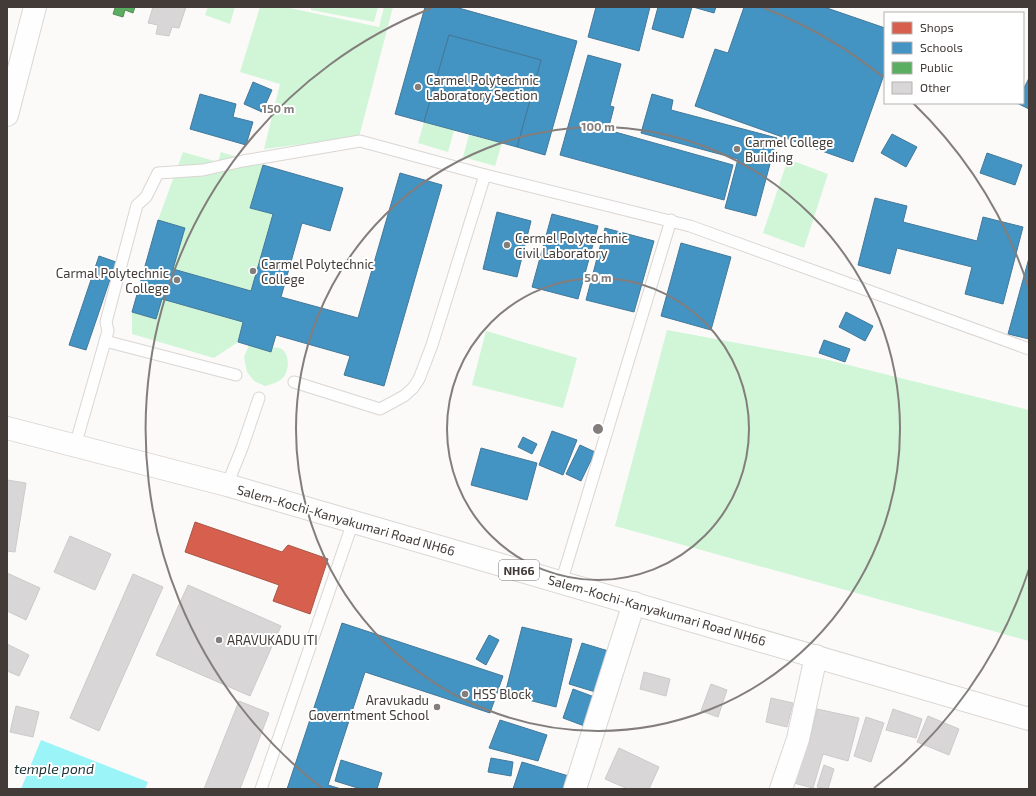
<svg xmlns="http://www.w3.org/2000/svg" width="1036" height="796" font-family="'Exo 2',sans-serif">
  <style>
    .green { fill: #d0f6d7 }
    .water { fill: #9bf4f8 }
    .shops { fill: #d6604d; stroke: #aa5547 }
    .schools { fill: #4393c3; stroke: #437999 }
    .public { fill: #5aae61; stroke: #538c55 }
    .building { fill: #d9d6d8; stroke: #cccacb }
    .lines { fill: none; stroke-linecap: round; stroke-linejoin: round }
    .service-casing { stroke: #dad6d3; stroke-width: 13 }
    .minor-casing { stroke: #dad6d3; stroke-width: 24 }
    .trunk-casing { stroke: #dad6d3; stroke-width: 24 }
    .service { stroke: #fefefe; stroke-width: 11 }
    .minor { stroke: #fefefe; stroke-width: 22 }
    .trunk { stroke: #fefefe; stroke-width: 22 }
    .ring { fill: none; stroke: #837e7c; stroke-width: 2 }
    .poi-dot { fill: #837e7c; stroke: #fff; stroke-width: 1.5 }
    .labels { text-anchor: middle; dominant-baseline: central; stroke-width: 4; stroke-linejoin: round; paint-order: stroke }
    .shield { fill: #fff; stroke: #7b7674; stroke-width: 1 }
    .shield-label { font-size: 12px; font-weight: bold; fill: #423b38 }
    .poi-label { font-size: 13px; fill: #423b38; stroke: #fff; text-anchor: start }
    .street-label { font-size: 13px; fill: #423b38; stroke: #fff }
    .water-label { font-size: 14px; font-style: italic; fill: #1d3434; stroke: #fff }
    .centre { fill: #837e7c; stroke: #fff; stroke-width: 2 }
    .ring-label { font-size: 12px; text-anchor: middle; font-weight: bold; fill: #837e7c; stroke: #fff; stroke-width: 4; stroke-linejoin: round; paint-order: stroke }
  </style>
  <rect width="100%" height="100%" fill="#fbfaf9"/>
  <g class="green">
    <polygon points="208,7 235,7 230,24 205,15"/>
    <polygon points="260,7 285,7 379,27 384,7 393,7 359,137 264,149 280,84 240,72"/>
    <polygon points="311,7 378,7 374,22 311,10"/>
    <polygon points="424,122 454,130 448,152 418,143"/>
    <polygon points="469,135 502,143 495,166 463,157"/>
    <polygon points="183,152 218,162 221,152 263,165 250,208 273,214 251,291 173,269 185,228 158,220"/>
    <polygon points="788,159 828,174 804,248 763,233"/>
    <polygon points="162,299 243,322 238,342 214,358 132,334 132,312 156,319"/>
    <polygon points="667,330 824,359 1029,410 1029,641 615,526"/>
    <polygon points="486,331 577,358 563,408 472,385"/>
    <path d="M 249,345 L 271,352 L 272,348 C 288,344 291,364 285,375 C 281,382 272,384 265,386 L 254,381 L 247,372 L 244,357 Z"/>
  </g>
  <polygon class="water" points="41,740 148,782 145,789 21,789"/>
  <polygon class="shops" points="195,522 282,552 288,545 328,559 310,614 273,601 279,585 185,552"/>
  <g class="schools">
    <polygon points="425,7 455,7 577,41 545,155 517,147 541,60 449,35 424,122 395,114"/>
    <polygon points="596,7 650,7 639,51 588,37"/>
    <polygon points="658,7 692,7 683,38 652,29"/>
    <polygon points="693,7 716,7 714,13"/>
    <polygon points="744,7 824,7 885,28 885,72 853,162 695,106 715,49 728,53"/>
    <polygon points="449,35 541,60 517,147 424,122"/>
    <polygon points="588,55 621,64 610,106 614,107 608,130 733,165 724,200 560,155"/>
    <polygon points="1029,78 1029,109 1017,103 1023,103 1023,90"/>
    <polygon points="253,82 272,90 262,112 244,104"/>
    <polygon points="200,94 236,104 233,117 253,122 246,145 190,129"/>
    <polygon points="652,94 673,100 671,110 777,138 756,216 725,208 738,159 641,133"/>
    <polygon points="892,134 917,147 906,167 881,153"/>
    <polygon points="987,153 1022,165 1015,185 980,173"/>
    <polygon points="263,165 343,188 330,231 302,223 281,297 358,318 400,173 442,185 384,386 344,375 350,356 276,335 271,352 238,342 243,322 162,299 156,319 132,312 158,220 185,228 173,269 251,291 273,214 250,208"/>
    <polygon points="875,198 907,206 903,222 977,241 983,217 1023,227 1003,304 965,294 972,267 897,248 890,274 858,265"/>
    <polygon points="497,212 531,221 517,277 483,269"/>
    <polygon points="552,214 598,226 578,299 532,287"/>
    <polygon points="605,228 654,241 634,312 586,300"/>
    <polygon points="681,243 731,257 711,330 661,316"/>
    <polygon points="99,256 116,262 86,350 69,345"/>
    <polygon points="1029,258 1029,339 1008,334"/>
    <polygon points="846,312 873,326 865,341 839,327"/>
    <polygon points="824,340 850,349 845,362 819,353"/>
    <polygon points="552,431 577,440 563,475 539,465"/>
    <polygon points="523,437 537,444 532,454 518,447"/>
    <polygon points="580,445 595,452 581,481 566,474"/>
    <polygon points="481,448 537,463 527,500 471,485"/>
    <polygon points="342,623 503,676 490,713 365,672 328,785 341,789 287,789"/>
    <polygon points="522,627 572,639 556,707 505,694"/>
    <polygon points="489,635 499,640 486,665 476,659"/>
    <polygon points="582,643 615,653 602,694 569,684"/>
    <polygon points="573,689 597,698 587,727 563,718"/>
    <polygon points="500,720 547,735 538,761 489,748"/>
    <polygon points="491,758 513,762 511,776 488,772"/>
    <polygon points="341,760 382,773 377,789 361,789 335,781"/>
    <polygon points="522,762 572,777 568,789 513,789"/>
  </g>
  <polygon class="public" points="113,7 135,7 133,13 125,10 123,17 113,14 115,8"/>
  <g class="building">
    <polygon points="153,7 186,7 179,28 172,27 169,36 156,34 158,25 148,23"/>
    <polygon points="7,480 26,483 15,552 7,551"/>
    <polygon points="70,536 111,554 95,590 54,572"/>
    <polygon points="7,573 40,588 26,620 7,611"/>
    <polygon points="133,574 163,587 99,731 70,718"/>
    <polygon points="188,585 281,626 250,696 156,655"/>
    <polygon points="7,644 29,655 19,676 7,671"/>
    <polygon points="644,672 670,679 666,696 640,689"/>
    <polygon points="711,684 727,690 718,717 701,711"/>
    <polygon points="771,698 793,703 787,727 766,722"/>
    <polygon points="239,701 269,713 240,789 204,789"/>
    <polygon points="16,706 39,712 33,737 10,732"/>
    <polygon points="817,709 859,718 848,761 823,754 813,788 790,782 802,746 808,746"/>
    <polygon points="893,709 922,719 916,738 886,730"/>
    <polygon points="928,716 959,729 949,755 917,742"/>
    <polygon points="866,717 884,723 871,762 854,756"/>
    <polygon points="619,748 659,767 649,789 628,789 605,779"/>
    <polygon points="824,765 834,769 828,789 817,787"/>
  </g>
  <g class="lines">
    <defs>
      <g id="service">
        <polyline points="105,341 236,375"/>
        <polyline points="294,382 380,409 404,396 413,388 419,379 432,345 485,175"/>
        <polyline points="75,446 108,331 106,322 137,205 146,197 158,173 203,170 243,161 360,141 485,175 690,226 1029,349"/>
        <polyline points="227,485 242,448 259,398"/>
        <polyline points="561,583 671,220"/>
        <polyline points="261,789 353,522"/>
      </g>
      <g id="minor">
        <polyline points="7,115 35,7"/>
        <polyline points="575,789 634,603"/>
        <polyline points="781,789 798,739 816,656"/>
      </g>
      <polyline id="trunk" points="7,428 227,485 1029,719"/>
    </defs>
    <use href="#service" class="service-casing"/>
    <use href="#minor" class="minor-casing"/>
    <use href="#trunk" class="trunk-casing"/>
    <use href="#service" class="service"/>
    <use href="#minor" class="minor"/>
    <use href="#trunk" class="trunk"/>
  </g>
  <g class="ring">
    <circle cx="598" cy="429" r="151"/>
    <circle cx="598" cy="429" r="302"/>
    <path d="M1029 569A453 453 0 0 1 874 788M322 788A453 453 0 0 1 432 8M764 8A453 453 0 0 1 883 77M913 103A453 453 0 0 1 1029 289"/>
  </g>
  <g class="poi-dot">
    <circle cx="418" cy="87" r="4"/>
    <circle cx="737" cy="149" r="4"/>
    <circle cx="507" cy="245" r="4"/>
    <circle cx="253" cy="271" r="4"/>
    <circle cx="177" cy="280" r="4"/>
    <circle cx="219" cy="640" r="4"/>
    <circle cx="465" cy="694" r="4"/>
    <circle cx="437" cy="707" r="4"/>
  </g>
  <g class="labels">
    <rect class="shield" x="499" y="560" width="40" height="20" rx="3"/>
    <g class="shield-label">
      <text x="519" y="570">NH66</text>
    </g>
    <g class="poi-label">
      <text x="426" y="80">Carmel Polytechnic<tspan x="426" dy="15">Laboratory Section</tspan></text>
      <text x="745" y="142">Carmel College<tspan x="745" dy="15">Building</tspan></text>
      <text x="515" y="238">Cermel Polytechnic<tspan x="515" dy="15">Civil Laboratory</tspan></text>
      <text x="261" y="264">Carmel Polytechnic<tspan x="261" dy="15">College</tspan></text>
      <text x="169" y="273" text-anchor="end">Carmal Polytechnic<tspan x="169" dy="15">College</tspan></text>
      <text x="227" y="640">ARAVUKADU ITI</text>
      <text x="473" y="694">HSS Block</text>
      <text x="429" y="700" text-anchor="end">Aravukadu<tspan x="429" dy="15">Governtment School</tspan></text>
    </g>
    <g class="street-label">
      <text transform="translate(346 520) rotate(16)">Salem-Kochi-Kanyakumari Road NH66</text>
      <text transform="translate(657 610) rotate(16)">Salem-Kochi-Kanyakumari Road NH66</text>
    </g>
    <g class="water-label">
      <text x="54" y="768">temple pond</text>
    </g>
  </g>
  <circle cx="598" cy="429" r="6" class="centre"/>
  <g class="ring-label">
    <text x="278" y="113">150 m</text>
    <text x="598" y="131">100 m</text>
    <text x="598" y="282">50 m</text>
  </g>
  <rect width="1036" height="796" fill="none" stroke="#423b38" stroke-width="16"/>
  <rect x="884" y="12" width="140" height="92" fill="#ffffff" stroke="#b3b1af"/>
  <rect x="892" y="22" width="20" height="12" fill="#d6604d" stroke="#b3b1af"/>
  <text x="920" y="32" font-size="12" fill="#423b38">Shops</text>
  <rect x="892" y="42" width="20" height="12" fill="#4393c3" stroke="#b3b1af"/>
  <text x="920" y="52" font-size="12" fill="#423b38">Schools</text>
  <rect x="892" y="62" width="20" height="12" fill="#5aae61" stroke="#b3b1af"/>
  <text x="920" y="72" font-size="12" fill="#423b38">Public</text>
  <rect x="892" y="82" width="20" height="12" fill="#d9d6d8" stroke="#b3b1af"/>
  <text x="920" y="92" font-size="12" fill="#423b38">Other</text>
</svg>
